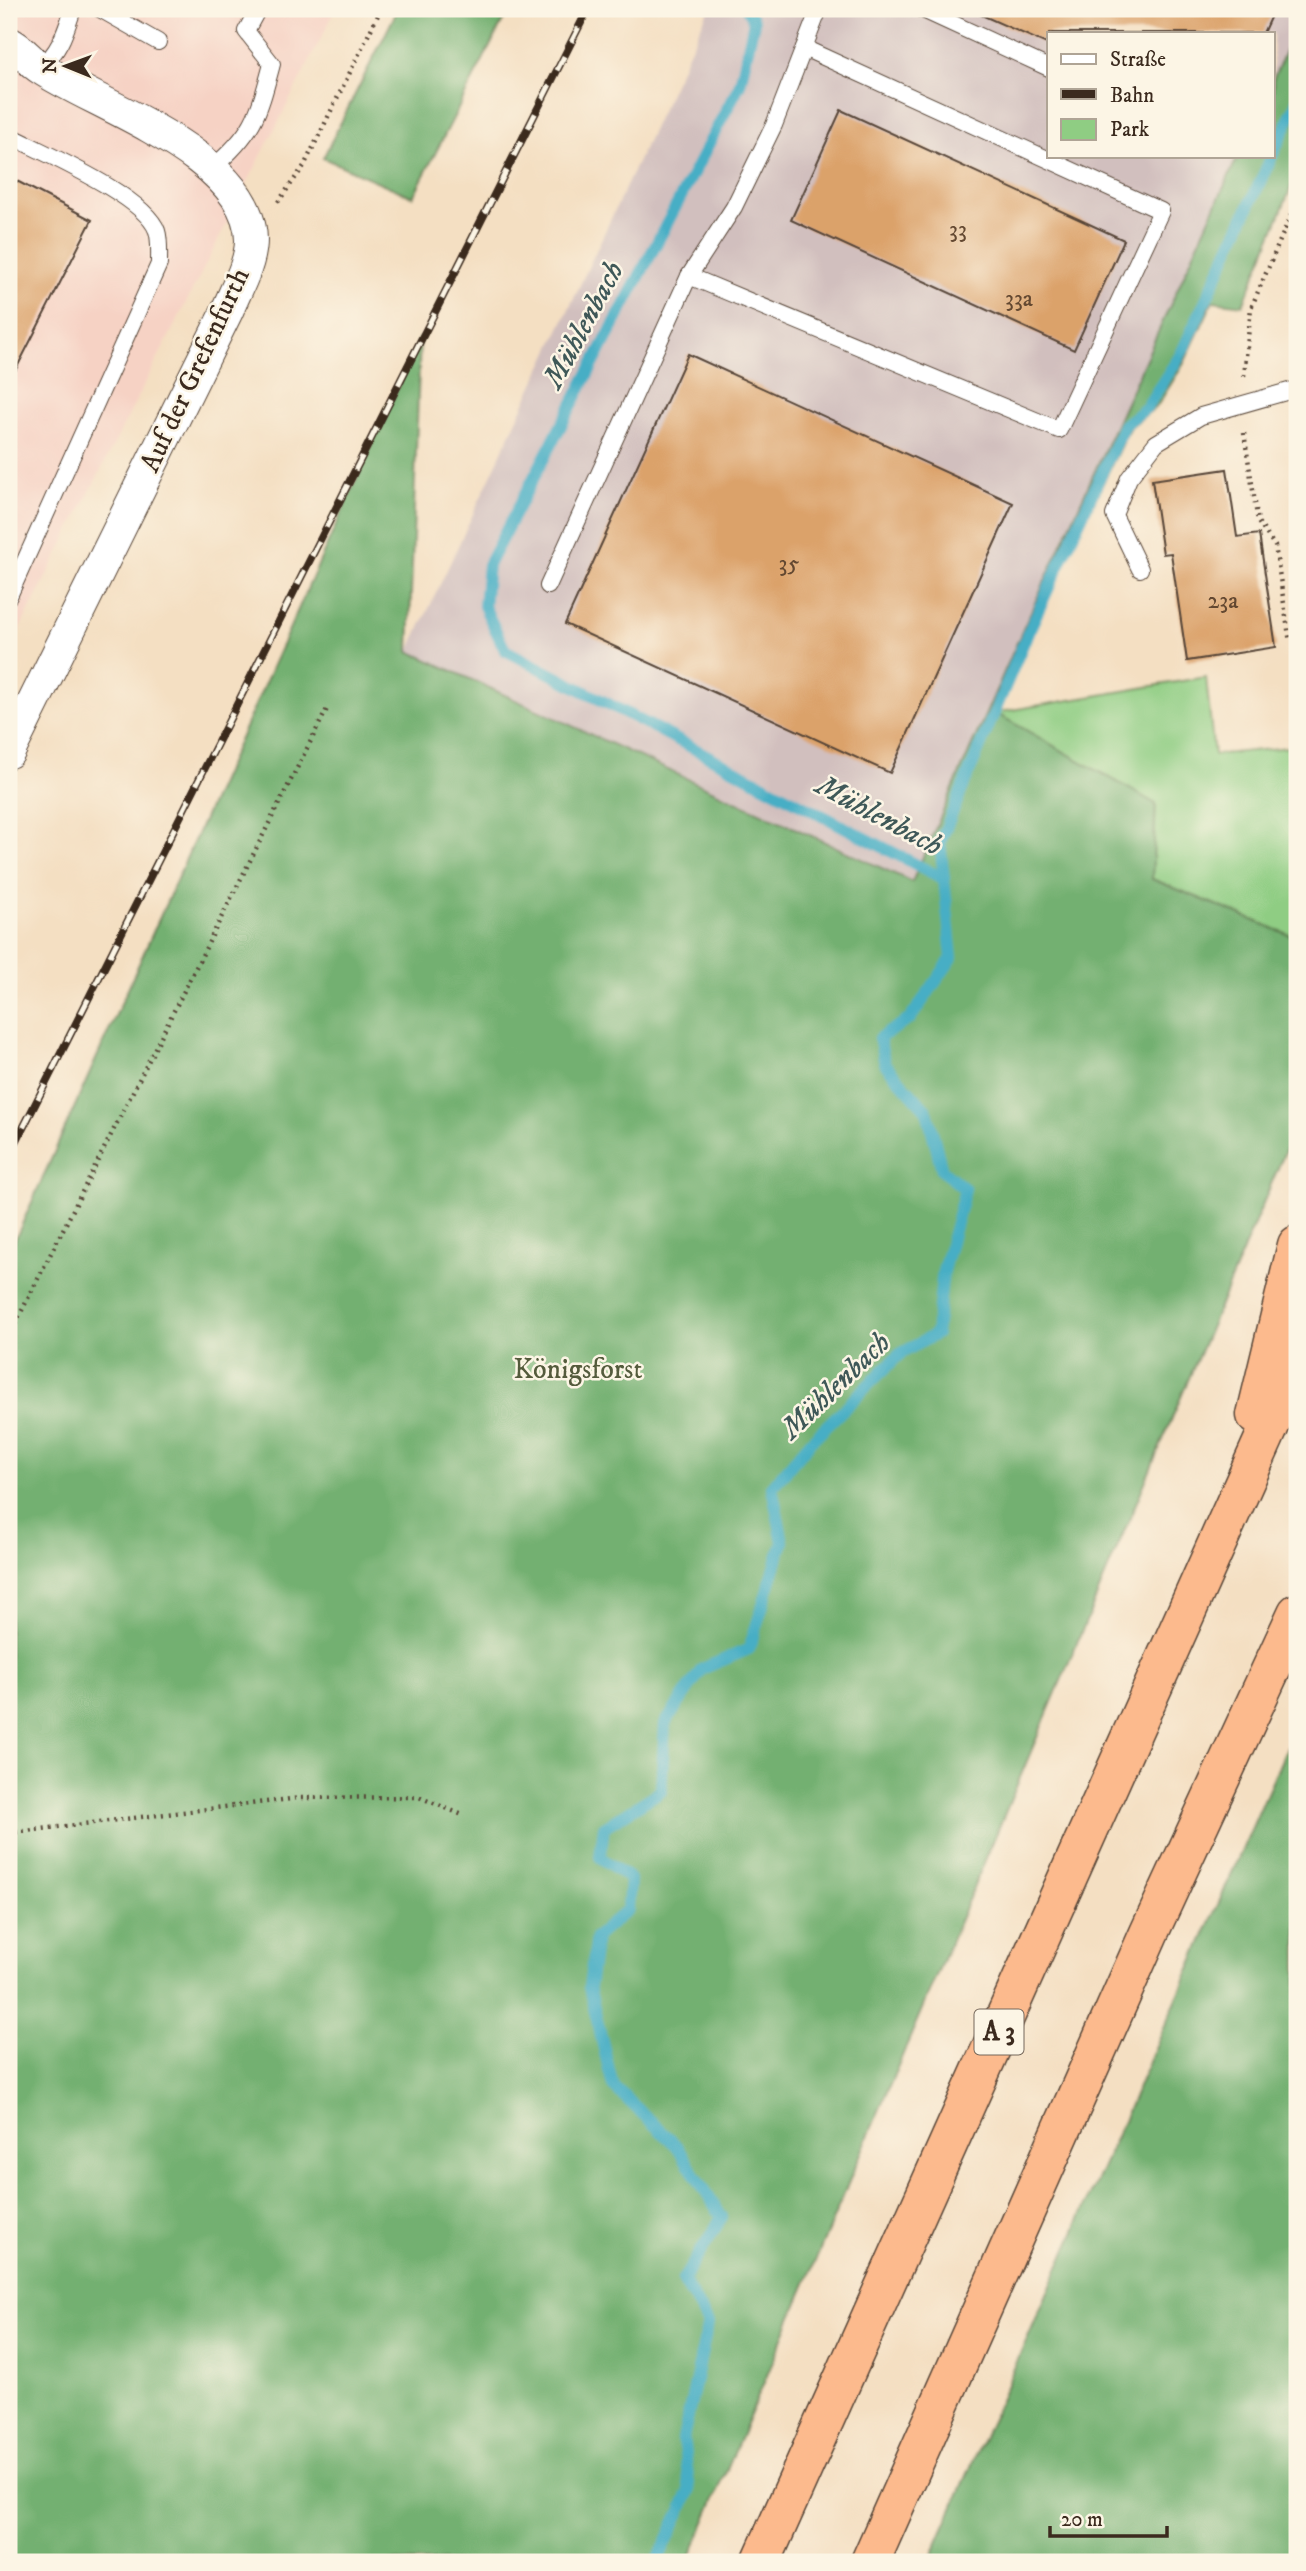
<svg xmlns="http://www.w3.org/2000/svg" width="1306" height="2571" font-family="'IM FELL DW Pica',serif">
  <style>
    .built { fill: #f6d2c4 }
    .industrial { fill: #d1bfbe }
    .green { fill: #8fcd83; stroke: #657c50; stroke-width: 2 }
    .forest { fill: #73b071; stroke: #576d48; stroke-width: 2 }
    .lines { fill: none; stroke-linecap: round; stroke-linejoin: round }
    .stream { stroke: #46aec5; stroke-width: 12 }
    .building { fill: #dba26b }
    .service-casing { stroke: #574537; stroke-width: 18 }
    .minor-casing { stroke: #574537; stroke-width: 34 }
    .motorway-casing { stroke: #574537; stroke-width: 41 }
    .path { stroke: #574537; stroke-width: 4.5; stroke-dasharray: 2 5; stroke-linecap: butt }
    .service { stroke: #fff; stroke-width: 16 }
    .minor { stroke: #fff; stroke-width: 32 }
    .motorway { stroke: #fcba8d; stroke-width: 38 }
    .rail-casing { stroke: #3b2a1e; stroke-width: 8 }
    .rail { stroke: #fcf5e5; stroke-width: 5; stroke-dasharray: 16; stroke-linecap: butt }
    .labels { text-anchor: middle; dominant-baseline: central; stroke-width: 5; stroke-linejoin: round; paint-order: stroke }
    .number-label { font-size: 24px; fill: #634831 }
    .shield { fill: #fcf5e5; stroke: #75675a; stroke-width: 2 }
    .shield-label { font-size: 26px; font-weight: bold; fill: #3b2a1e }
    .street-label { font-size: 28px; fill: #3b2a1e; stroke: #fcf5e5 }
    .park-label { font-size: 28px; fill: #545b3c; stroke: #fcf5e5 }
    .water-label { font-size: 30px; font-style: italic; fill: #3f5858; stroke: #fcf5e5 }
  </style>
  <rect width="100%" height="100%" fill="#fcf5e5"/>
  <filter id="ink" filterUnits="userSpaceOnUse"><feTurbulence type="fractalNoise" baseFrequency=".0143" numOctaves="2"/><feDisplacementMap in="SourceGraphic" scale="14" xChannelSelector="R" yChannelSelector="G"/><feConvolveMatrix kernelMatrix="1 2 1 2 8 2 1 2 1" color-interpolation-filters="sRGB"/></filter>
  <filter id="wash" filterUnits="userSpaceOnUse"><feTurbulence type="fractalNoise" baseFrequency=".00686" numOctaves="4" result="noise"/><feDisplacementMap in="SourceGraphic" scale="28" xChannelSelector="R" yChannelSelector="G"/><feGaussianBlur stdDeviation="1.57" result="paint"/><feColorMatrix in="noise" values="0 0 0 0 0 0 0 0 0 0 0 0 0 0 0 0 0 1.4 0 .05"/><feComposite in="paint" operator="in"/></filter>
  <g filter="url(#wash)">
    <rect width="100%" height="100%" fill="#f4dfc2"/>
    <polygon class="built" points="9,9 336,9 9,650"/>
    <polygon class="industrial" points="709,9 1297,9 1297,25 1273,79 1273,33 1049,33 1049,156 1238,156 1021,634 912,883 409,651"/>
    <polygon class="green" points="1206,677 1214,755 1297,746 1297,938 1152,879 994,713"/>
    <g class="forest">
      <polygon points="398,9 509,9 413,197 323,158"/>
      <polygon points="1297,25 1297,173 1243,305 1213,301 1184,363 1157,406 1129,428 994,712 1156,804 1152,879 1297,938 1297,1123 688,2562 9,2562 9,1253 420,338 409,651 912,882 1021,634 1238,156 1273,156 1273,79"/>
      <polygon points="1297,1725 1297,2562 929,2562"/>
    </g>
    <g class="lines">
      <g class="stream">
        <polyline points="1273,154 1297,102"/>
        <polyline points="944,879 940,842 1027,635 1124,425 1146,408 1181,354 1272,156"/>
        <polyline points="657,2562 690,2491 683,2439 708,2323 683,2280 722,2217 677,2146 613,2086 589,1987 596,1937 628,1909 630,1879 600,1857 604,1827 661,1791 665,1724 702,1669 749,1649 783,1542 772,1487 811,1441 900,1354 936,1334 943,1271 965,1189 942,1170 927,1111 885,1064 879,1038 910,1019 952,958 944,879 505,650 484,606 488,565 740,84 754,22 747,9"/>
      </g>
    </g>
    <g id="blocks">
      <g class="building">
        <polygon points="968,9 1274,9 1263,33 1049,33 1049,45"/>
        <polygon points="841,110 1124,240 1074,350 791,220"/>
        <polygon points="9,177 92,220 9,383"/>
        <polygon points="688,354 1013,503 890,773 565,624"/>
        <polygon points="1227,469 1237,537 1259,534 1276,647 1187,661 1171,553 1163,554 1152,480"/>
      </g>
    </g>
  </g>
  <g filter="url(#ink)">
    <use href="#blocks" fill-opacity="0" stroke="#574537" stroke-width="2"/>
    <g class="lines">
      <defs>
        <g id="service">
          <polyline points="100,9 158,42"/>
          <polyline points="921,9 1049,68"/>
          <path d="M 40,68 C 60,51 65,33 73,9"/>
          <path d="M 9,135 C 43,153 145,196 157,231 C 160,240 159,254 159,264 L 9,596"/>
          <path d="M 211,169 C 254,133 258,116 272,64 L 246,31 L 258,9"/>
          <polyline points="689,276 1059,430 1161,211 804,48"/>
          <polyline points="1140,569 1114,515 1129,478 1156,443 1201,416 1289,391"/>
          <polyline points="548,586 689,276 734,207 774,125 819,9"/>
        </g>
        <path id="minor" d="M 9,43 C 22,49 29,61 42,69 C 100,107 250,156 251,240 C 251,264 236,289 227,311 L 9,752"/>
        <g id="motorway">
          <polyline points="1256,1415 1297,1245"/>
          <polyline points="761,2562 1297,1365"/>
          <polyline points="870,2562 1149,1933 1297,1613"/>
        </g>
      </defs>
      <use href="#service" class="service-casing"/>
      <use href="#minor" class="minor-casing"/>
      <use href="#motorway" class="motorway-casing"/>
      <g class="path">
        <polyline points="278,202 304,166 381,9"/>
        <polyline points="1244,376 1251,308 1297,201"/>
        <polyline points="1244,433 1258,522 1275,546 1290,642"/>
        <polyline points="9,1336 328,707"/>
        <polyline points="9,1833 299,1798 419,1797 465,1816"/>
      </g>
      <use href="#service" class="service"/>
      <use href="#minor" class="minor"/>
      <use href="#motorway" class="motorway"/>
      <defs>
        <polyline id="rail" points="9,1156 588,9"/>
      </defs>
      <use href="#rail" class="rail-casing"/>
      <use href="#rail" class="rail"/>
    </g>
  </g>
  <g class="labels">
    <g class="number-label">
      <text x="958" y="230">33</text>
      <text x="1019" y="299">33a</text>
      <text x="789" y="564">35</text>
      <text x="1223" y="601">23a</text>
    </g>
    <rect class="shield" x="974.5" y="2009.5" width="49" height="45" rx="5"/>
    <g class="shield-label">
      <text x="999" y="2032">A 3</text>
    </g>
    <g class="street-label">
      <text transform="translate(195 370) rotate(-65)">Auf der Grefenfurth</text>
    </g>
    <g class="park-label">
      <text x="578" y="1369">Königsforst</text>
    </g>
    <g class="water-label">
      <text transform="translate(584 325) rotate(-62)">Mühlenbach</text>
      <text transform="translate(879 816) rotate(28)">Mühlenbach</text>
      <text transform="translate(836 1386) rotate(-44)">Mühlenbach</text>
    </g>
  </g>
  <rect width="1306" height="2571" fill="none" stroke="#fcf5e5" stroke-width="35"/>
  <rect x="1047" y="32" width="228" height="126" fill="#fcf5e5" stroke="#afa495" stroke-width="2"/>
  <rect x="1061" y="54" width="35" height="10" fill="#ffffff" stroke="#afa495" stroke-width="2"/>
  <text x="1110" y="66" font-size="21" fill="#3b2a1e">Straße</text>
  <rect x="1061" y="89" width="35" height="10" fill="#3b2a1e" stroke="#afa495" stroke-width="2"/>
  <text x="1110" y="102" font-size="21" fill="#3b2a1e">Bahn</text>
  <rect x="1061" y="119" width="35" height="21" fill="#8fcd83" stroke="#afa495" stroke-width="2"/>
  <text x="1110" y="136" font-size="21" fill="#3b2a1e">Park</text>
  <g transform="translate(66 66) rotate(271)" stroke="#fcf5e5" stroke-width="5" paint-order="stroke">
  <path d="M0-5L12 26L0 18L-12 26Z" fill="#3b2a1e"/>
  <text y="-10" font-size="19" font-weight="bold" text-anchor="middle" fill="#3b2a1e">N</text>
  </g>
  <path d="M1050 2526v10h117v-10" fill="none" stroke="#3b2a1e" stroke-width="3.5"/>
  <text x="1061" y="2526" font-size="21" fill="#3b2a1e" stroke="#fcf5e5" stroke-width="5" paint-order="stroke">20 m</text>
</svg>
